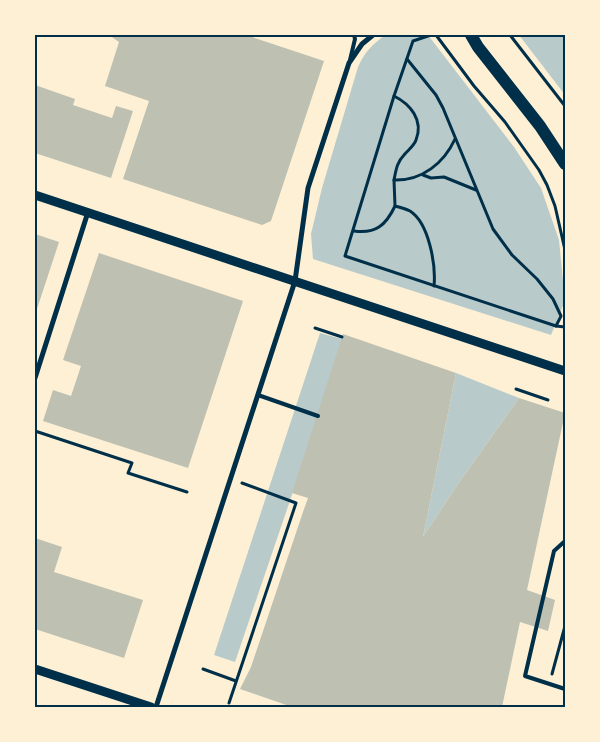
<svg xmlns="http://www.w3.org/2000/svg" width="600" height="742" font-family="Poppins,sans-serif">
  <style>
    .green { fill: #b9caca }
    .building { fill: #bec0b2 }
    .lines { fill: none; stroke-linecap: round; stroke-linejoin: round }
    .path { stroke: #003049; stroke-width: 3 }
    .service { stroke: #003049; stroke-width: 4 }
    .minor { stroke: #003049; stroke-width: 5 }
    .tertiary { stroke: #003049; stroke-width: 9 }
    .primary { stroke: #003049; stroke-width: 12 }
    .neatline { fill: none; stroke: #003049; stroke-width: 2 }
  </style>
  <rect width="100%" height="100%" fill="#fdf0d5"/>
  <g class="green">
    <path d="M 386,35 L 428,35 L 514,147 L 541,188 L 559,240 L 565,301 L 551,335 L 313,259 L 311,234 L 322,188 L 358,67 C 364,53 373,43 386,35 Z"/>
    <polygon points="519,35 565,35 565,95"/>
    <polygon points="320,333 342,339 312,436 235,662 214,655"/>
    <polygon points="456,373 519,398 456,487 423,537"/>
  </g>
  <g class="building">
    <polygon points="109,35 246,35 324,61 271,221 262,225 123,179 149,101 105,86 119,42"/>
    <polygon points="35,85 75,99 73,105 112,118 116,106 133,111 111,178 35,153"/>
    <polygon points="35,234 59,242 35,315"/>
    <polygon points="99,253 243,301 188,468 43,421 53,390 71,396 81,366 63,360"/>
    <polygon points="343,334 456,373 423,537 456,487 519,398 565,413 527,590 555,600 548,631 520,622 502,707 292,707 240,689 251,667 303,512 308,498 292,493"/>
    <polygon points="35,538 62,547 54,572 143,600 124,658 35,629"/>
  </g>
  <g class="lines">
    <g class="path">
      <polyline points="431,35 413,41 394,96 345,256 556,326 565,327"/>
      <polyline points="436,35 474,86 505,122 539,170 547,185 555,206 565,250"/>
      <polyline points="510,35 565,106"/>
      <polyline points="407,59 436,95 443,108 493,229 512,255 537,279 553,299 561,316 556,326"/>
      <path d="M 394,96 C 410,104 424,120 416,140 C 414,146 408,150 404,155 C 397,162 396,170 394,180 C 422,181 444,163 455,139"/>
      <polyline points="423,175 431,178 444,177 476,190"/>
      <path d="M 394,180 L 395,206 C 399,207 406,209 410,211 C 429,223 436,265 434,286"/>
      <path d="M 354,231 C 376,234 386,225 395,206"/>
      <polyline points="315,328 342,337"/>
      <polyline points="516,389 548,400"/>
      <polyline points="35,431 132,463 128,473 187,492"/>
      <polyline points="203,669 236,681"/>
      <polyline points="552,674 565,626"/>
      <polyline points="229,703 296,503 242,483"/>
    </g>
    <g class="service">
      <polyline points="350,60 355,39 354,35"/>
      <polyline points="258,395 318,416"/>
      <polyline points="565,541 554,551 525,676 565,689"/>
    </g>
    <g class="minor">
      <polyline points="35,378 88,212"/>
      <polyline points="156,707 295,281 308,188 349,63 362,44 373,35"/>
    </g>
    <g class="tertiary">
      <polyline points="35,195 565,371"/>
      <polyline points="35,669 151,707"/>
    </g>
    <polyline class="primary" points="471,35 478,47 540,126 565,164"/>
  </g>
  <rect width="600" height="742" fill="none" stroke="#fdf0d5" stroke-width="72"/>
  <rect x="36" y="36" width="528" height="670" class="neatline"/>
</svg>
